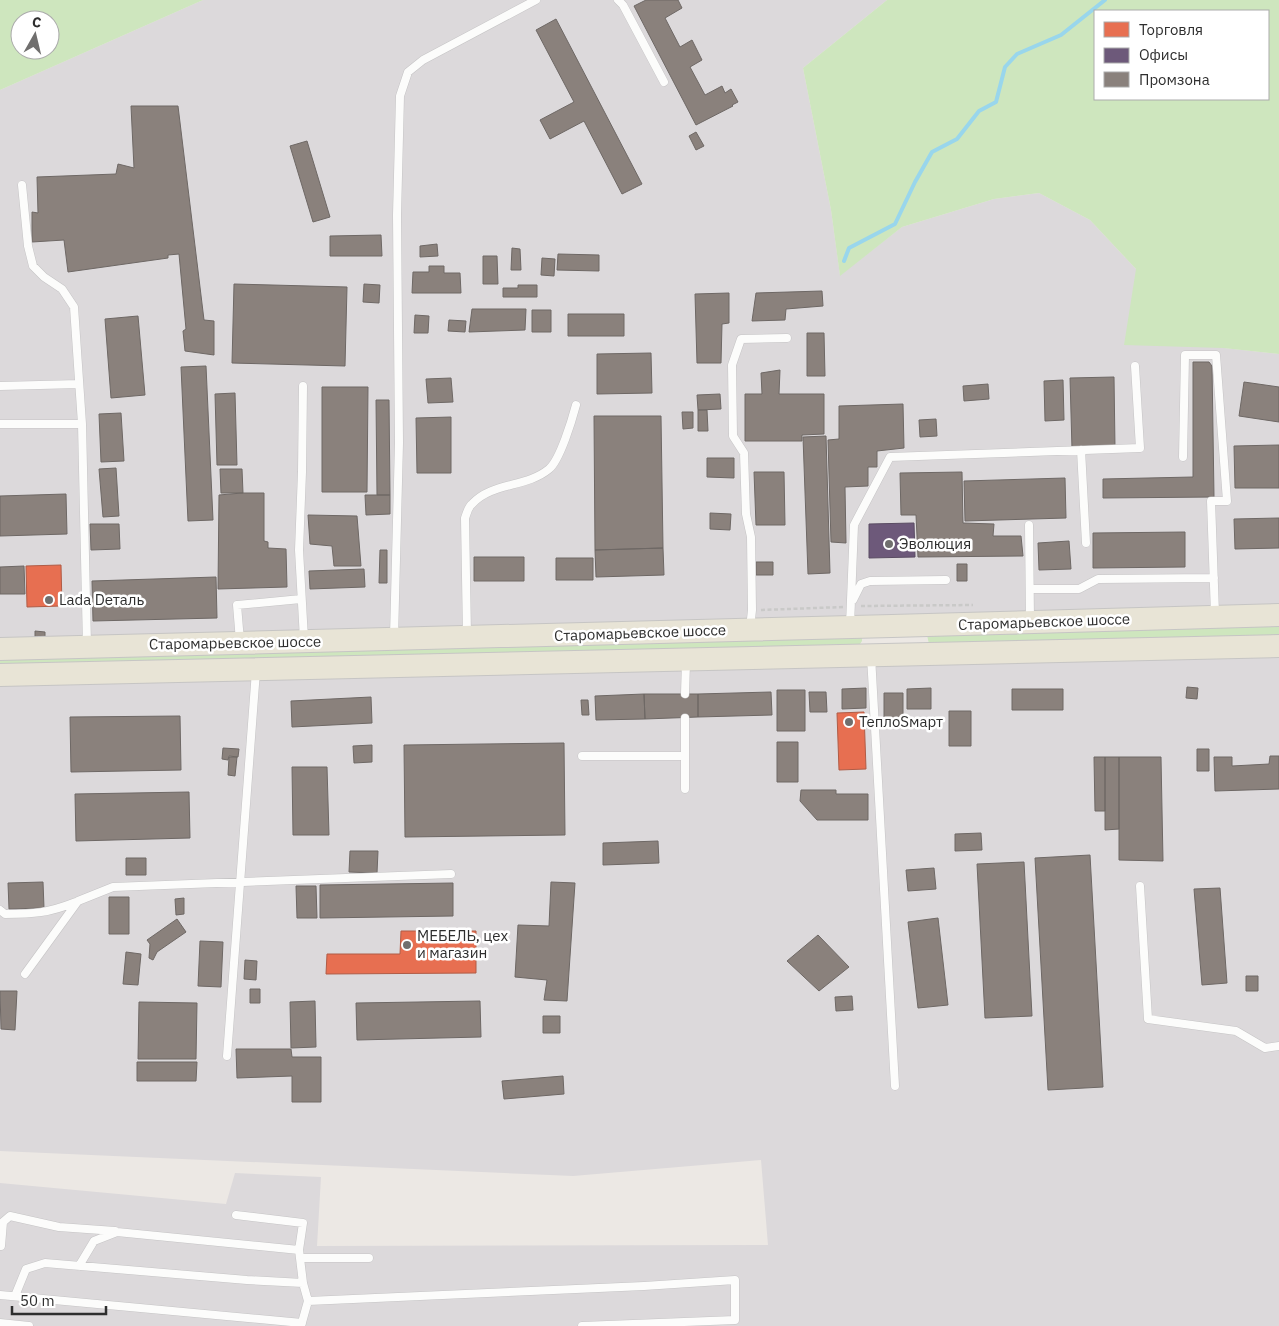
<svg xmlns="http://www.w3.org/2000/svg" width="1279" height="1326" viewBox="0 0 1279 1326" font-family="'IBM Plex Sans',sans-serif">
  <rect width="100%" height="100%" fill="#ece8e4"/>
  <path fill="#dcd9db" d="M203,0H887L803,68L831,210L840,275L902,227L994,199L1039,193L1090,220L1136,269L1224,348L1279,354V611L0,644V90Z
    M1279,654V1326H0V1183L226,1204L235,1173L321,1177L317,1246L768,1245L761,1160L573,1176L0,1151V683Z"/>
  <path fill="#cee6be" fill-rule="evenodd" d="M0,0H203L0,90ZM20,20H50V50H20Z
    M887,0H1279V354L1223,348L1124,345L1136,269L1090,220L1039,193L994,199L902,227L840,276L831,210L803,68ZM1268,11V99H1095V11Z
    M1279,624V635L929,644L927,635Z
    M862,637V641L860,644L0,667V655Z"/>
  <path fill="#e76f51" stroke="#b05c46" d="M61,565L62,606L27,607L26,566Z
    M864,712L866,769L839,770L837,713Z
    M401,931H476V973L326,974L327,954H400Z"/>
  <path fill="#6d597a" stroke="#5a4c63" d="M914,523L915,557L869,558V524Z"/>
  <path fill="#8a817c" stroke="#6e6865" d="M646,0H678L682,8L665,18L680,47L692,40L702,60L690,67L705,95L722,86L725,93L731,89L738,102L732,105L733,106L696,125L634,6Z
    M556,19L642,184L622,194L584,121L550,139L540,120L574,102L536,30Z
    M131,106H178L204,320L214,321V355L185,351L183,331L186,329L179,254L168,255V258L68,272L64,240L32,242V212L38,213L37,177L116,174L118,164L134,168Z
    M696,132L704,146L696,150L689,136Z
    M307,141L330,217L313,222L290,146Z
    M381,235L382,256H330V236Z
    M437,244L438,256L420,257V246Z
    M512,248L520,249L521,270H511Z
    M558,254L599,255V271L557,270Z
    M483,256H497L498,284H483Z
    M542,258L555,259L554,276L541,275Z
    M429,266H444V273H460L461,293H412L413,272H429Z
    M234,284L347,287L345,366L232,363Z
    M364,284L380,285L379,303L363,302Z
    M518,285H537V297H503V288H518Z
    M822,291L823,306L786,309L785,320L752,321L756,293Z
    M729,293V323L722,324L721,363H697L695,294Z
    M472,309H526L525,330L469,332Z
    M532,310H551V332H532Z
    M568,314H624V336H568Z
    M415,315L429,316L428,333H414Z
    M138,316L145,395L111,398L105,319Z
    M449,320L466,321L465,332L448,331Z
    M807,333H824L825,376H807Z
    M651,353L652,393L597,394V354Z
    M1193,362H1209L1212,366L1214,497L1103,498V479L1193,477Z
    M206,366L213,520L188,521L181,367Z
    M780,370L779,394H824V434L802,435V441H745V394H762L761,373Z
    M1114,377L1115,448L1072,449L1070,378Z
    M451,378L453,402L428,403L426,379Z
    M1063,380L1064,420L1045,421L1044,381Z
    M1244,382L1279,387V422L1239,416Z
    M988,384L989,399L964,401L963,386Z
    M322,387H368L367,492H322Z
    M235,393L237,465H217L215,394Z
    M720,394L721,409L698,410L697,395Z
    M376,400H389L390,495H377Z
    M903,404L904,448L877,451V467H868V486L845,487L846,543L831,542L828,440L839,439V406Z
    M698,410H707L708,431H698Z
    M682,412H693V428L683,429Z
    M121,413L124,461L101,462L99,414Z
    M594,416H661L663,548L595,550Z
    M451,417V473H417L416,418Z
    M936,419L937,436L920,437L919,420Z
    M826,436L830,573L808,574L803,437Z
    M1279,445V488H1235L1234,446Z
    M707,458H734V478L707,477Z
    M116,468L119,516L103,517L99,469Z
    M220,469H242L243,493H221Z
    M754,472H784L785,525H756Z
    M962,472L963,523L994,524L993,536H1021L1023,556L918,557L916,515H901L900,473Z
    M1065,478L1066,518L965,521L964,481Z
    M242,493H264V541L268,542V548L286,549L287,587L218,589L219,495Z
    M66,494L67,534L0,536V496Z
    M365,495H390V514L366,515Z
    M710,513L731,514L730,530L710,529Z
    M308,515L357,516L361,566H334L332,546L310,544Z
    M1279,518V548L1235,549L1234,519Z
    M90,524H119L120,549L91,550Z
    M1185,532V567L1093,568V533Z
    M1069,541L1071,569L1039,570L1038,543Z
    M663,548L664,575L596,577L595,550Z
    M380,550H387V583H379Z
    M474,557H524V581H474Z
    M556,558H593V580H556Z
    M756,562H773V575H756Z
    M957,564H967V581H957Z
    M24,566L25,594H0V567Z
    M364,569L365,587L310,589L309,571Z
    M216,577L217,618L93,621L92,581Z
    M35,631L45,632V638H35Z
    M1187,687L1198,688L1197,699L1186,698Z
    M866,688V708L842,709V689Z
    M931,688V709H907V689Z
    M1012,689H1063V710H1012Z
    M777,690H805V731H777Z
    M771,692L772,715L698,717V694Z
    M809,692H826L827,712H810Z
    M884,693H903V722H884Z
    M644,694L645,719L596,720L595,696Z
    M644,694H698V717L645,719Z
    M371,697L372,723L292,727L291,701Z
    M581,700H588L589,715H582Z
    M949,711H971V746H949Z
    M180,716L181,770L71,772L70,717Z
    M777,742H798V782H777Z
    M564,743L565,835L405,837L404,745Z
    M372,745V762L354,763L353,746Z
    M223,748L239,749L238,757L229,756L228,760L222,759Z
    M1197,749H1209V771H1197Z
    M1270,756H1279V789L1215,791L1214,757H1232V766L1269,764Z
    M229,757H237L235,776L228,775Z
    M1094,757H1105V811H1095Z
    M1105,757H1119V829L1105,830Z
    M1119,757H1161L1163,861L1119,860Z
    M292,767H327L329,835H293Z
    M801,790H836V794H868V820H817L800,801Z
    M189,792L190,838L76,841L75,794Z
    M981,833L982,850L955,851V834Z
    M658,841L659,863L603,865V843Z
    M350,851H378L377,873L349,872Z
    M1090,855L1103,1087L1048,1090L1035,858Z
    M126,858H146V875H126Z
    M1024,862L1032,1016L985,1018L977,864Z
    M934,868L936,889L908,891L906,870Z
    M43,882L44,908L9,909L8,883Z
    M551,882L575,883L567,1001L544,1000L547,980L515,977L518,925L549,926Z
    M453,883V916L320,918V885Z
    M296,886H316L317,918H297Z
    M1220,888L1227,983L1202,985L1194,889Z
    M109,897H129V934H109Z
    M184,898V914L176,915L175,899Z
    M938,918L948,1005L918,1008L908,922Z
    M177,919L186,932L157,952L153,960L149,958L150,944L147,940Z
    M818,935L849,967L819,991L787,961Z
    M200,941L223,942L221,987L198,986Z
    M126,952L141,954L138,985L123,984Z
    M245,960L257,961L256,980L244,979Z
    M1246,976H1258V991H1246Z
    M250,989H260V1003H250Z
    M0,991H17L15,1030L1,1029Z
    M852,996L853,1010L836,1011L835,997Z
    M315,1001L316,1047L291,1048L290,1002Z
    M480,1001L481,1037L357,1040L356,1003Z
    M139,1002L197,1003L196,1059H138Z
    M543,1016H560V1033H543Z
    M236,1049H291L292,1057H321V1102H292V1076L237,1078Z
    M137,1062H197L196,1081H137Z
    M563,1076L564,1094L504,1099L502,1081Z"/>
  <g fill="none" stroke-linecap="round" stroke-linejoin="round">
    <path stroke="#99d6ec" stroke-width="4" d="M844,261L849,248L895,224L915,182L932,152L957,139L979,111L996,102L1005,67L1017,54L1061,35L1105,0"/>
    <defs>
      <path id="lane" d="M618,0L623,5L664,82
        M22,185L28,246L33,266L44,277L62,289L74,307L82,424L87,645
        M0,386L79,384
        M303,386L302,472L299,550L304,639
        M0,424H82
        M1081,450L1086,543
        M1183,457L1185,355H1216L1227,501H1211L1215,614
        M1029,525L1030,620
        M1030,589H1079L1098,579L1214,578
        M853,600L861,584L870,581L946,580
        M850,625L854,525L890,457L1140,448L1135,366
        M750,628L752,610L751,537L746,514L744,453L733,436L732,365L741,339L787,338
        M467,635L465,518C467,513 468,507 472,504C492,482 526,488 549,469C560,460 572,420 576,405
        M394,637L399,443L397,215L400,96L408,72L423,60L536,0
        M240,641L237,605L301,599
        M871,656L895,1086
        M685,694L686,662
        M582,756H685
        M685,789V718
        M1140,886L1148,1019L1236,1031L1265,1048L1279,1046
        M0,910L5,914C34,914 48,913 76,902
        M25,974L78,901L113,887L451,874
        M227,1056L256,671
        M236,1215L303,1223L299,1250
        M1,1246L3,1222L10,1216L59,1227L115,1231
        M300,1258H369
        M79,1266L94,1241L117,1232L299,1250L303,1283
        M0,1295L302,1323
        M15,1296L26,1269L45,1263L247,1280L303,1283L308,1301
        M0,1323L29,1326
        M301,1326L308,1301L644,1286L735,1280V1320L582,1326"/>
      <path id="primary" d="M0,649L892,626L1279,615
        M0,675L1279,646"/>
    </defs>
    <use href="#lane" stroke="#c5c4c5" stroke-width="9"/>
    <use href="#primary" stroke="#c6c5c4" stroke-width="24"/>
    <path stroke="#c9c9c8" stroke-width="2.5" stroke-dasharray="4 2.5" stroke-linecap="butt" d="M861,606L973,605
      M761,610L843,607"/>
    <use href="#lane" stroke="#fcfcfb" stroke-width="8"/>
    <use href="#primary" stroke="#e8e4d6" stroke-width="22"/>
  </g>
  <g fill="#706f6e" stroke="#fff" stroke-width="2">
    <circle cx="889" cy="544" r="5"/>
    <circle cx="49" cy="600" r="5"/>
    <circle cx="849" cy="722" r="5"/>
    <circle cx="407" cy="945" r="5"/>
  </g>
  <g text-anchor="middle" stroke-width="5" stroke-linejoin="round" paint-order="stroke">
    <g font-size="15" fill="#2e2e2e" stroke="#fff" text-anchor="start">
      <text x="899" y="549">Эволюция</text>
      <text x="59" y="605">Lada Dеталь</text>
      <text x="859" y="727">ТеплоSмарт</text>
      <text x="417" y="941">МЕБЕЛЬ, цех<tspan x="417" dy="17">и магазин</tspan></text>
    </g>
    <g font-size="15" fill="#2e2e2e" stroke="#fff">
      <text transform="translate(1044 622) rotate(-2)" y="5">Старомарьевское шоссе</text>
      <text transform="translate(640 633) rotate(-2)" y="5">Старомарьевское шоссе</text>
      <text transform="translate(235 643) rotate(-1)" y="5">Старомарьевское шоссе</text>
    </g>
  </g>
  <rect x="1094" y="10" width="175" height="90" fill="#ffffff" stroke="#ababab"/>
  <rect x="1104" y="22" width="25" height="15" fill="#e76f51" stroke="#ababab"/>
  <text x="1139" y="35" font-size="15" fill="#2e2e2e">Торговля</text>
  <rect x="1104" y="48" width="25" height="15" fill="#6d597a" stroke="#ababab"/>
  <text x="1139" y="60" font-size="15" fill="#2e2e2e">Офисы</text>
  <rect x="1104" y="72" width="25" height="15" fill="#8a817c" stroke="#ababab"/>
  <text x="1139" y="85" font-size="15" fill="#2e2e2e">Промзона</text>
  <g transform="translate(35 35) rotate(8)"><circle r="24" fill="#ffffff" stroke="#ababab"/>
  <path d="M0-4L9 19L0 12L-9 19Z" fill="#706f6e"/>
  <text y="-8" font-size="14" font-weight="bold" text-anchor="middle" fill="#2e2e2e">С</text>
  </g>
  <path d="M12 1306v8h94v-8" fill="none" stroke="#2e2e2e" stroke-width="2.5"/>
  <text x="20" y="1306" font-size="15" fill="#2e2e2e" stroke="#ffffff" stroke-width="4" paint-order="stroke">50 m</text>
</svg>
